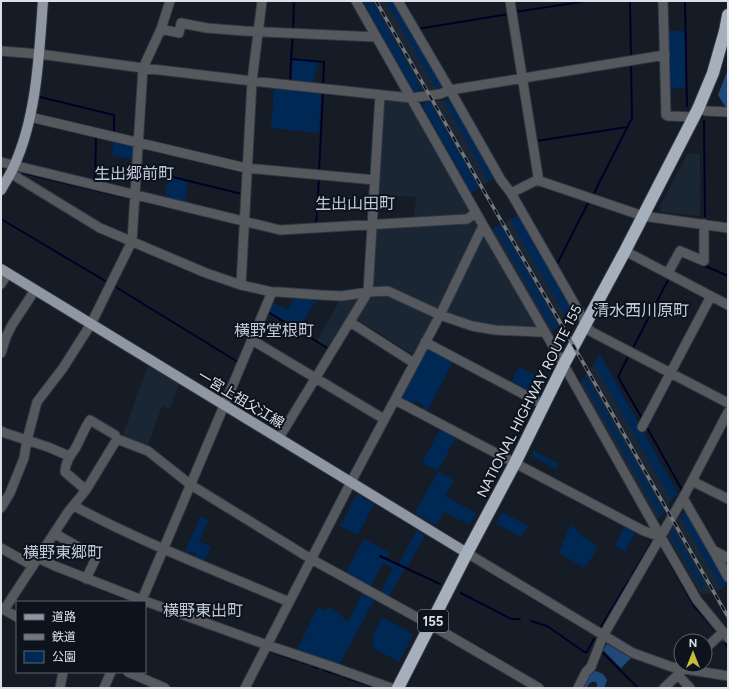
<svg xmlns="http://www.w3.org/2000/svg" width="729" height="689" viewBox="0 0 729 689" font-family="Figtree,'Noto Sans JP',sans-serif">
  <rect width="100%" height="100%" fill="#151c26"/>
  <path fill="#1b2634" d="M363,1H395L437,90H422L414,92Z
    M382,99L405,100L410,104L472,214L414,220L416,197L376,195Z
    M451,100L497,177L471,192L422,105L429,101H444Z
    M688,153L700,154V214L699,216L661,212L660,206Z
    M520,214L572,307L565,315L558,326L550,334L491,230Z
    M476,220L480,228L440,308L436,310L377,288L371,284L373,230L470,223Z
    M482,236H485L537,328L488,327L446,314L444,311Z
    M371,293H389L434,315V318L414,356L355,318Z
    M362,296L354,310L347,316L328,347L317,341L341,298Z
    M600,354L678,494L671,500L664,512L657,520L580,383Z
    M148,366L179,384L170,409L162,406L147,448L122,437Z
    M687,511L728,581L722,589L710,594H701L667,535L680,516Z"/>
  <path fill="#002855" d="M363,1H372L422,90L414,92Z
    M386,1H395L444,86L437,90Z
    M666,31H685V88L667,89Z
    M293,60L318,62L313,84L292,82Z
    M274,87L321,92L319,133L271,128Z
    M451,100L497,177L489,182L444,101Z
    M429,101L479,188L471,192L422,105Z
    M113,139L134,145L133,160L112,155Z
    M167,177L187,181L185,204L165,199Z
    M520,214L572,307L565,315L510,220Z
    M500,225L558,326L553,331L497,232L493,234L491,230Z
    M297,295L318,297L299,329L268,311L271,303L288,309Z
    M428,346L454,360L426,413L421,411L424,406L416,401L413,407L399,397Z
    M600,354L678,494L671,500L594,363Z
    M519,367L545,380L535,398L510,385Z
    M585,375L664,512L660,517L582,380Z
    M441,427L457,435L438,471L454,480L445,496L476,513L470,525L444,512L437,526L415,513L438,471L422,463Z
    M534,451L559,464L556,469L531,456Z
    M357,494L374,504L358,535L340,526Z
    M687,511L728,581L722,589L680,516Z
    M502,512L528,526L522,537L496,524Z
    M201,516L208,520L199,541L211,547L204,562L194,558L196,554L190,551L188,556L184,554Z
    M626,523L637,529L625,552L615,546Z
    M570,525L578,530L577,532L597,546L593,556L584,568L559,553Z
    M672,528L705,585L701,588L669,533Z
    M417,530L425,535L407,567L399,563Z
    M364,539L389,552L386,559L405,568L388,598L380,594L393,568L383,563L370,588L345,574Z
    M364,590L376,597L339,665L296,651L318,607L326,611L328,607L344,617L343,620L348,622Z
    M382,617L413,634L399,662L375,649L372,642L373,636Z"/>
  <path fill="#204979" d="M728,69V108H726L718,95Z
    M607,644L631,658L621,668L603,650Z
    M596,671L603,674L607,680L604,688H597V684L596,682C591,681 589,683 587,688H581L590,673Z"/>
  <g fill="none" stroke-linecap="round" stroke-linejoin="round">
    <path stroke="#000027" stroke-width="2" d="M630,1L631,58
      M685,1L687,106
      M515,12L587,1
      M417,29L509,14
      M293,30L294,1
      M293,36L291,59L324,62L323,85
      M290,82L291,60
      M40,97L114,115V133H112
      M704,121L705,217
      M536,141L628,127
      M1,168H3
      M140,169L242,194
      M319,171L323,93
      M19,172L132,199
      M95,183L96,136
      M593,195L632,118L631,63
      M138,200L171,208
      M1,219L107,282
      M316,226L319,177
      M703,265L728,276
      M556,266L589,201
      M114,286L238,362
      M268,312L329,349V348
      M357,321L411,355
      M631,349L632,350L669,278
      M629,355L618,377L643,420
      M646,426L682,490L681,491
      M661,527L667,517
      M662,548L694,606L718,633
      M380,556L440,584
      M632,575L654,538
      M461,593L511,619H520
      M531,621L547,626L586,653L594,639
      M601,627L629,580
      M722,637L728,648
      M267,650L298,661
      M602,652L638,688
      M302,662L307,664
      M312,666L318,668
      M323,669L324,670
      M326,671L340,675
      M344,677L370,686"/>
    <defs>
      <path id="minor" d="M356,1L487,232L560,358L646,511L697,600L728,638
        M398,1L450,90L501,180L511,193L590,331L592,332L728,403
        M510,1L538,176L537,180L511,193
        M663,1L666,115L668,116L694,117
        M161,29L179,33L181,23L207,28L244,31L376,37
        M1,51L39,54L143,68L252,81L411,98L440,94L450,90L665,55
        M698,109L706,111L728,112
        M30,117L246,168L375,180
        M1,162L280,230L467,219L476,213
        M10,173L100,228L206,273L241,285L272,292H279L321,295L342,296L368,292L388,291L440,315L472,326L495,330L538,332H545
        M537,180L643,216L728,228
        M625,251L728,305
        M668,273L680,251L704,261V224
        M1,284L8,273
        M241,285L252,81L262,1
        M350,322L414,363
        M252,340L384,419
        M425,342L544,405
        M1,353L6,337L12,325L35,290
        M395,400L644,531L661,537
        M642,427L711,296
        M1,431L5,433L48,447L69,456
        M279,438L368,292L380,95
        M692,481L728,499
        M86,490L117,439
        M683,498L713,550L728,577
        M74,506C143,543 217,571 289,602
        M1,508L10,493L24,458L27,440L37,402L63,368L91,324L132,241L143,68L161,29L170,1
        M54,533L94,556L96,558L86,579
        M1,548L33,566
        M713,550L728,558
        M467,553L633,653L672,667L728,676
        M38,558L55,566L142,600L267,645L330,666L391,688
        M141,602L272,292
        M1,608L17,617
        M4,610L68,512L86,490L65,472C65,463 70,456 75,449C80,440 84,429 90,420L115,435L117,439L148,451L191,485L311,559L431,625L539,688
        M705,649L723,632
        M128,672L165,688
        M678,675L690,688
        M60,688L63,672
        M104,688L111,672
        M245,688L351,482L440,315L483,226
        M578,688L586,672L591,667L603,636L683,498L728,412
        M664,688L686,667"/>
      <path id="major" d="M1,190C5,182 11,174 14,166C37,116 39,54 43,1
        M1,269L467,553"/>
      <path id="highway" d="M398,688L467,553L515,463L564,364L625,251L698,109L713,73L725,31L728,15"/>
    </defs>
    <use href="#minor" stroke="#313741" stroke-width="11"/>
    <use href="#major" stroke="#313741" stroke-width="12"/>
    <use href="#highway" stroke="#313741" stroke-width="14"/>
    <use href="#minor" stroke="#55595e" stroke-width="9"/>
    <use href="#major" stroke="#8f97a2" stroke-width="10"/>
    <use href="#highway" stroke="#a6b0bd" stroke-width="12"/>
    <defs>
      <path id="rail" d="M376,1L481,186L560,322L728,617"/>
    </defs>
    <use href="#rail" stroke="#71777f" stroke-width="3.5"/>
    <use href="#rail" stroke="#0c131c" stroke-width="2" stroke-dasharray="6" stroke-linecap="butt"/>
  </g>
  <g text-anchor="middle" stroke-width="4" stroke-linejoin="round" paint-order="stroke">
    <rect fill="#0c131c" stroke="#9da2aa" stroke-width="1" x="418" y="610" width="30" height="22" rx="3"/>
    <g font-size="13" font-weight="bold" fill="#dbe0e7">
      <text x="433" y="626">155</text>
    </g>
    <g font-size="14" fill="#dbe0e7" stroke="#0c131c">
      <text transform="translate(241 399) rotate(31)" y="5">一宮上祖父江線</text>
      <text transform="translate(529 401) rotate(-63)" y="5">NATIONAL HIGHWAY ROUTE 155</text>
    </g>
    <g font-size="16" fill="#c1cbd8" stroke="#0c131c">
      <text x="134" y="179">生出郷前町</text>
      <text x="355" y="209">生出山田町</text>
      <text x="641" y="316">清水西川原町</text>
      <text x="274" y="336">横野堂根町</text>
      <text x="63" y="558">横野東郷町</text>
      <text x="203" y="616">横野東出町</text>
    </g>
  </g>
  <rect width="729" height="689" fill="none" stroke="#dbe0e7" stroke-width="4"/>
  <rect x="16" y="601" width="130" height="72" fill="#0c131c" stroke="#5f656d"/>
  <rect x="24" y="614" width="20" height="6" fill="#8f97a2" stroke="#5f656d"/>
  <text x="52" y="621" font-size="12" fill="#dbe0e7">道路</text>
  <rect x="24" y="634" width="20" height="6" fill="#71777f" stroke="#5f656d"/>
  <text x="52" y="641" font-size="12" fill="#dbe0e7">鉄道</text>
  <rect x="24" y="651" width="20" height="12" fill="#002855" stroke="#5f656d"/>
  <text x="52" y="661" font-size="12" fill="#dbe0e7">公園</text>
  <g transform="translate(693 653)"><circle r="19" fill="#0c131c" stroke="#5f656d"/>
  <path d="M0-3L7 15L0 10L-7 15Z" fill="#c7bb3c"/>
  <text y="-6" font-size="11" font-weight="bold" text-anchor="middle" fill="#dbe0e7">N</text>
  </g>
</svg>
